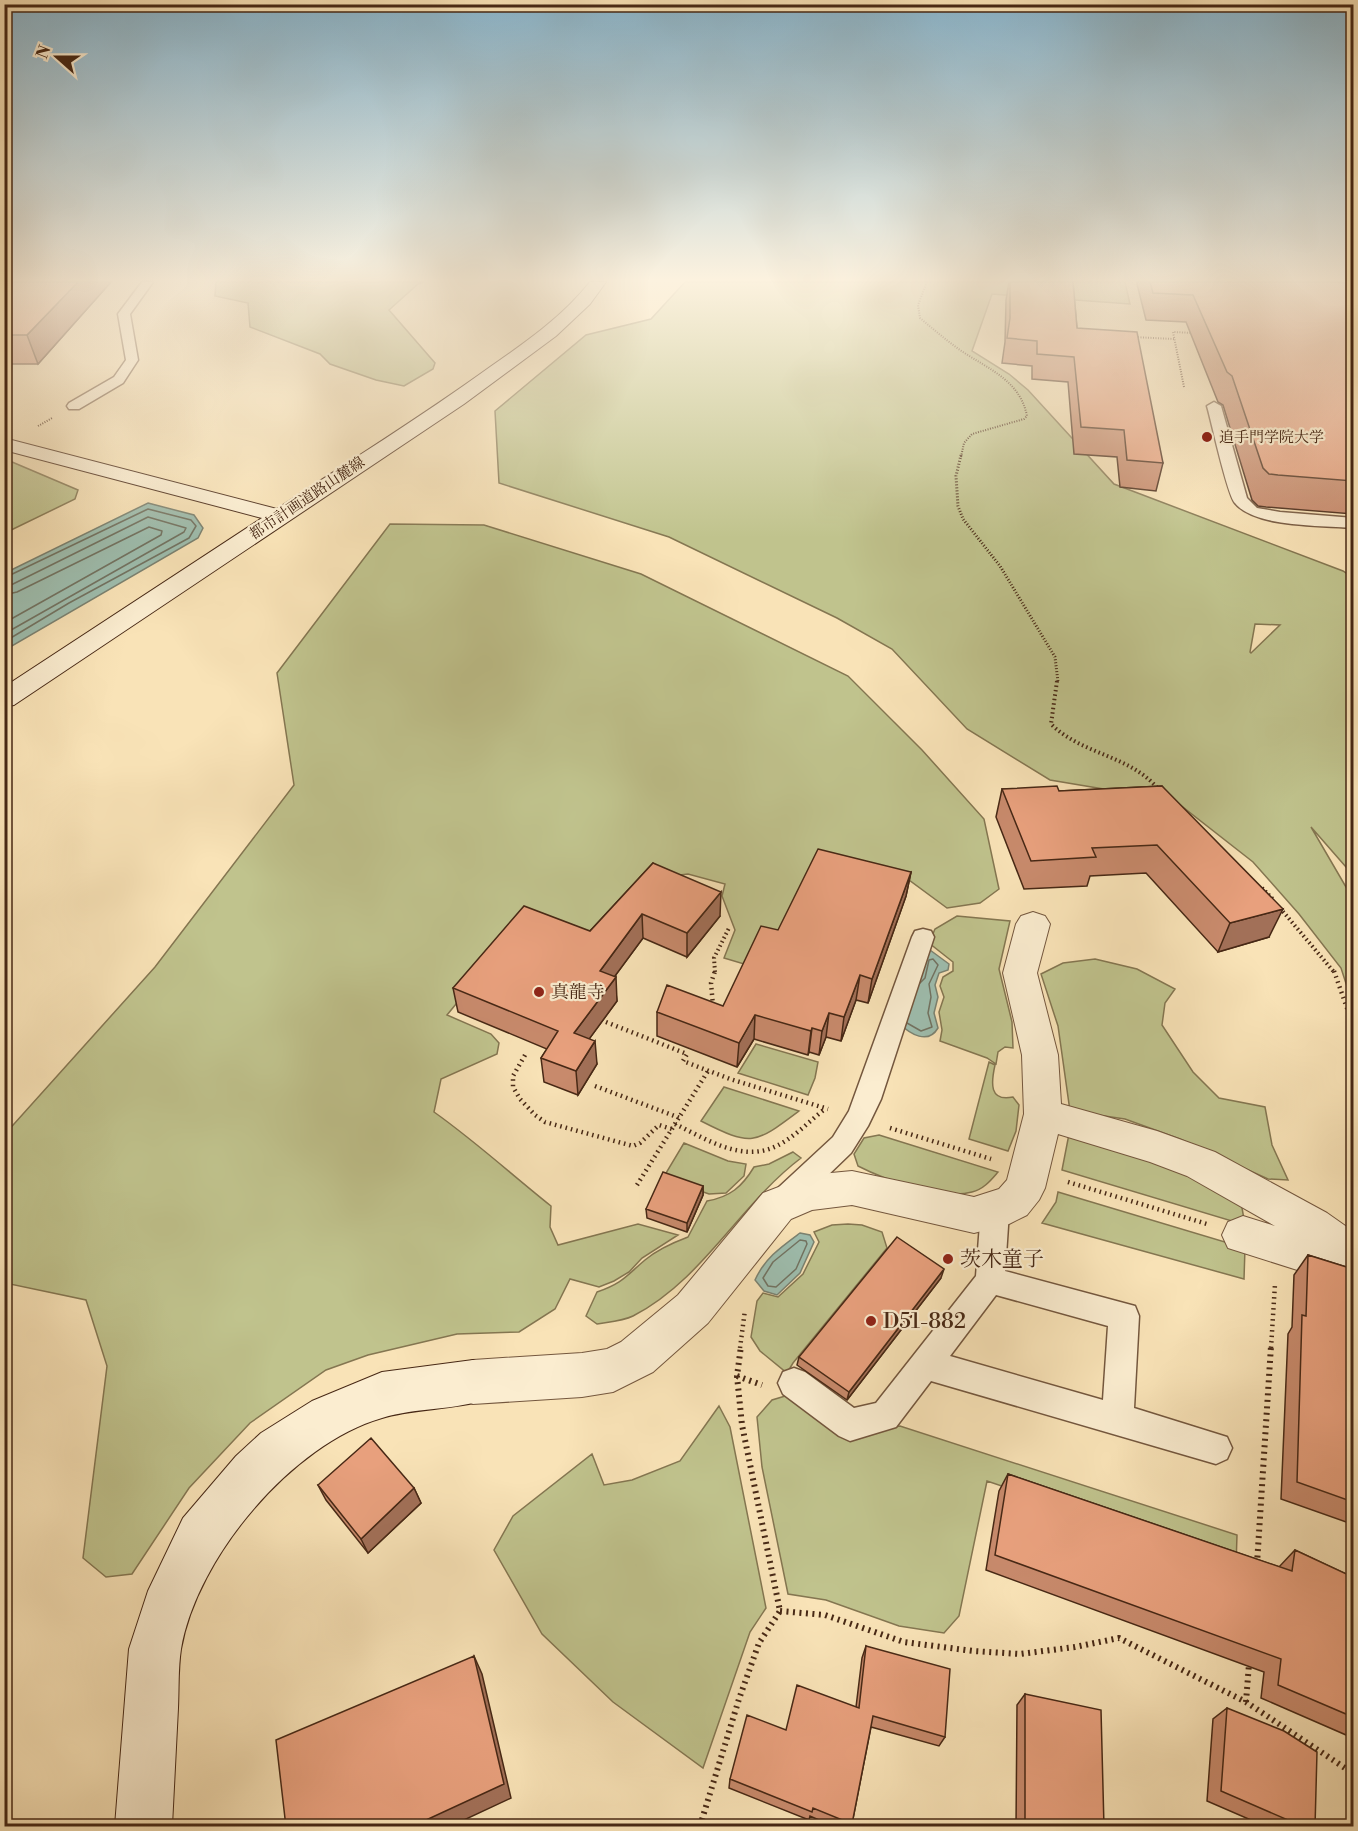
<svg xmlns="http://www.w3.org/2000/svg" width="1358" height="1831" viewBox="0 0 1358 1831" font-family="'Libre Bodoni','Noto Serif JP',serif">
  <rect width="100%" height="100%" fill="#f9e3b7"/>
  <filter id="stains"><feTurbulence type="fractalNoise" baseFrequency=".00333" numOctaves="4"/><feColorMatrix values="0 0 0 0 .2 0 0 0 0 .09 0 0 0 0 .02 0 0 0 .5 -.17"/></filter>
  <radialGradient id="worn" r=".72"><stop offset=".6" stop-color="#630" stop-opacity="0"/><stop offset="1" stop-color="#630" stop-opacity=".3"/></radialGradient>
  <path fill="#c0c38d" stroke="#847651" stroke-width="1.5" fill-rule="evenodd" d="M216,282H424L418,284L389,310L435,363L433,369L404,386L376,380L330,364L320,354L250,327L248,303L215,296Z
    M685,282H1125L1130,304L992,294L972,351L1009,374L1028,390L1114,484L1343,571L1353,578V875L1311,827L1353,899V1005L1341,968L1299,914L1253,862L1175,801L1050,780L967,729L892,649L837,618L669,537L499,483L495,411L586,335L651,319ZM1255,624L1280,625L1251,653L1250,652Z
    M5,459L78,490L75,499L5,533Z
    M390,524L484,525L641,574L848,676L922,750L984,819L999,889L980,903L947,908L898,872L774,949L744,964L724,958L735,930L722,896L725,884L688,874L646,879L605,922L577,938L524,921L447,1015L491,1034L499,1043L497,1054L441,1079L434,1112C475,1141 512,1175 551,1206L550,1227L558,1245L638,1224L678,1235L642,1258L629,1272L614,1281L599,1287L570,1279L555,1309L519,1332L457,1334L368,1355L326,1370L250,1423L189,1488L132,1574L106,1577L83,1558L107,1366L86,1300L5,1283V1134L155,967L294,785L277,673Z
    M957,916L1010,921L999,969L1012,1022L1013,1048L1005,1047L998,1052L996,1064L987,1058L940,1041L942,1030L939,1012L944,997L940,986L943,977L953,971V962L929,943L935,929Z
    M1095,959L1137,969L1175,989L1165,1003L1162,1025L1193,1072L1219,1098L1265,1107L1272,1145L1288,1180L1268,1179L1180,1139L1125,1119L1070,1111L1058,1026L1041,974L1063,963Z
    M756,1044L818,1062L815,1078L808,1095L738,1073Z
    M989,1062L995,1065C991,1083 989,1102 1013,1097L1019,1105L1016,1131L1008,1151L969,1139Z
    M724,1087L799,1111C755,1144 752,1147 701,1121Z
    M1069,1134L1155,1160L1241,1202L1245,1225L1062,1170Z
    M879,1135L998,1172C991,1180 984,1189 972,1192C942,1200 885,1180 858,1166L854,1154L864,1138Z
    M684,1143L728,1161L746,1164L744,1176L726,1193L709,1194L663,1178Z
    M793,1152L801,1158C740,1204 703,1280 633,1316C623,1321 609,1322 597,1324L586,1316L597,1292C623,1283 626,1276 645,1260C658,1249 672,1243 688,1237L707,1201C730,1197 742,1187 754,1167L769,1164Z
    M1058,1192L1245,1248L1244,1279L1042,1223L1056,1202Z
    M848,1224L862,1225L882,1232L887,1248L793,1363L787,1373L760,1351L751,1337L757,1301L763,1293L778,1297L803,1274L819,1242L814,1232L832,1225Z
    M795,1393L848,1434L900,1426L1237,1535L1236,1566L987,1481L959,1616L944,1633L899,1626L826,1600L788,1594L762,1467L757,1417L772,1400Z
    M719,1406L730,1427L766,1608L750,1632L703,1768L613,1702L542,1634L494,1550L513,1516L592,1454L604,1485L632,1480L680,1461Z"/>
  <path fill="#9ebeaf" stroke="#7b8271" stroke-width="1.5" d="M148,503L194,515L203,528L198,538L5,650V573Z
    M930,950L949,964L948,970L939,973L935,985L938,997L934,1013L938,1028C928,1045 910,1034 900,1024L922,955Z
    M800,1233L810,1235L814,1242L800,1273L777,1295L764,1291L755,1280C765,1258 781,1247 800,1233Z"/>
  <g fill="none" stroke-linecap="round" stroke-linejoin="round">
    <path stroke="#727362" stroke-width="1.5" d="M4,578L148,509L191,520L196,526L189,538L69,603L4,642
      M4,586L13,584L148,517L186,528L184,532L4,634
      M4,595L17,592L149,527L162,531L161,535L4,623
      M907,1023L921,1031L932,1027L928,1013L931,997L929,984L938,965L933,959L929,960L925,978L920,983
      M800,1240L806,1241L807,1244L796,1269L776,1287L768,1286L763,1278L773,1262Z"/>
    <defs>
      <path id="lane" d="M142,282H153L130,314L138,360L123,383L79,409H69L67,406L69,403L114,377L126,360L118,314Z
        M1214,402L1221,406L1247,498L1257,508L1280,512L1354,518V528C1323,525 1255,528 1235,503C1227,494 1212,423 1207,406Z
        M923,929L931,931L934,937L881,1099L868,1126L851,1153L799,1203L789,1207L779,1203L775,1195L779,1187L833,1137L849,1111L912,937L915,931Z
        M995,1199L1005,1202L1009,1211L1005,1271L1135,1306L1139,1316L1134,1408L1227,1437L1232,1448L1227,1459L1216,1464L931,1381L896,1427L850,1441L839,1436L783,1394L778,1383L783,1372L794,1368L805,1372L854,1408L876,1403L976,1276L981,1211L985,1202ZM996,1295L1108,1326L1103,1400L950,1356Z"/>
      <path id="street" d="M1033,912L1045,916L1050,924L1037,973L1058,1055L1061,1104L1157,1131L1215,1152L1327,1213L1354,1232V1288L1228,1248L1222,1235L1228,1222L1243,1216L1275,1226L1187,1176L1150,1162L1058,1134L1045,1188L1039,1200L1027,1215L1009,1224L974,1233L852,1205L812,1210L791,1219L708,1323L653,1372L613,1392L582,1397L473,1404L457,1398L450,1382L457,1366L473,1360L582,1353L607,1349L621,1342L678,1295L763,1193L810,1175L852,1171L974,1197L999,1189L1007,1180L1024,1114L1022,1055L1003,973L1016,924L1021,916Z"/>
      <path id="secondary" d="M590,282H606L590,304L556,336L464,404L14,705L4,707V687L262,518L4,450V438L277,509C348,462 421,417 490,367C526,342 562,317 590,282Z
        M473,1360L489,1366L496,1382L489,1398C455,1411 417,1407 382,1418C292,1444 197,1557 181,1649C178,1668 179,1688 178,1708C176,1747 174,1787 172,1826H115L129,1649L148,1591L183,1518L236,1456L261,1433L312,1401L382,1372Z"/>
    </defs>
    <use href="#lane" stroke="#74573e" stroke-width="3"/>
    <use href="#street" stroke="#74573e" stroke-width="2"/>
    <use href="#secondary" stroke="#472815" stroke-width="2"/>
    <path stroke="#472815" stroke-width="2" stroke-dasharray="1 1.5" stroke-linecap="butt" d="M927,282L918,305L920,318C933,329 946,340 960,350C988,369 1020,380 1027,416L1024,419L972,434L964,443L961,457
      M1133,337L1174,339
      M1184,387L1173,332L1193,333
      M38,426L52,418"/>
    <path stroke="#472815" stroke-width="3" stroke-dasharray="1 2" stroke-linecap="butt" d="M961,455L956,476L958,506L963,519L1000,566L1055,657L1058,682"/>
    <path stroke="#472815" stroke-width="4" stroke-dasharray="1.5 3" stroke-linecap="butt" d="M1057,681L1051,724C1082,755 1131,755 1159,790
      M1262,888L1274,900
      M1280,908L1334,972
      M715,972L714,958L729,928"/>
    <path stroke="#472815" stroke-width="4.5" stroke-dasharray="1.5 4" stroke-linecap="butt" d="M1334,971L1354,1028
      M713,1006L711,983L715,971
      M606,1022L687,1054L683,1061L730,1079L828,1109
      M525,1055L513,1076V1087L520,1099L535,1115L545,1122L633,1146L640,1143L659,1125L672,1129
      M595,1086L680,1118
      M675,1124C704,1138 739,1161 772,1148C792,1140 808,1122 825,1109
      M890,1128L991,1159
      M1068,1182L1207,1224
      M637,1185L708,1071
      M740,1348L745,1310
      M1271,1348L1275,1284"/>
    <path stroke="#472815" stroke-width="6" stroke-dasharray="2 4.5" stroke-linecap="butt" d="M737,1376L762,1385
      M1257,1564L1271,1346
      M780,1611L825,1615L904,1642L973,1651L1020,1654L1075,1647L1119,1638L1246,1702L1354,1774
      M1246,1702L1249,1664
      M700,1826L739,1699L759,1643L780,1611L742,1425L737,1376L741,1346"/>
    <use href="#lane" fill="#fbedd0" fill-rule="evenodd"/>
    <use href="#street" fill="#fbedd0" fill-rule="evenodd"/>
    <use href="#secondary" fill="#fbedd0" fill-rule="evenodd"/>
  </g>
  <path fill="#c88a6c" stroke="#472815" stroke-width="1.5" d="M4,282H111L38,364H4Z
    M1009,282H1073L1077,328L1163,463L1156,491L1120,487L1117,457L1074,454L1068,382L1032,379V366L1002,363L1005,342L1006,300Z
    M1137,282H1330L1353,283V514L1266,507L1258,506L1252,500L1223,405L1218,402L1186,322L1146,320L1137,284Z
    M1162,786L1269,937L1218,952L1146,873L1090,876L1087,886L1024,889L996,817L1002,789L1059,791Z
    M653,863L720,916L687,957L643,938L614,977L617,1001L589,1039L597,1064L578,1095L544,1082L541,1058L547,1049L458,1012L453,988L590,931Z
    M911,872L906,896L868,1003L856,1000L841,1041L826,1037L819,1055L809,1052L808,1055L754,1039L737,1067L657,1036V1012L723,1006L778,930Z
    M703,1186V1195L687,1232L647,1218L646,1209Z
    M1308,1255L1353,1269V1738L1261,1698L1264,1672L986,1570L999,1491L1008,1474L1279,1567L1295,1550L1352,1577V1524L1281,1499L1288,1334L1292,1327L1294,1275Z
    M941,1278L847,1400L797,1365L799,1357Z
    M318,1485L414,1488L421,1503L368,1553L326,1500Z
    M866,1646L945,1737L939,1746L871,1727L852,1824L851,1827H835L810,1816L809,1820L729,1788L730,1779L856,1707L862,1658Z
    M1025,1694L1104,1827H1016L1017,1705Z
    M1227,1708L1315,1827H1267L1207,1801L1213,1719Z"/>
  <path fill="#a27058" stroke="#472815" stroke-width="1.5" d="M78,282H111L38,364L27,335Z
    M911,872L906,896L868,1003L872,979Z
    M721,892L720,916L687,957V933Z
    M1283,909L1269,937L1218,952L1230,923Z
    M642,914L643,938L601,995L600,971Z
    M860,975L856,1000L841,1041L844,1017Z
    M616,977L617,1001L576,1057L574,1033Z
    M829,1013L826,1037L819,1055L822,1031Z
    M755,1015L754,1039L737,1067L739,1043Z
    M812,1028L809,1052L808,1055L811,1031Z
    M595,1041L597,1064L578,1095L576,1071Z
    M703,1186V1195L687,1232V1223Z
    M944,1269L941,1278L847,1400L849,1392Z
    M414,1488L421,1503L368,1553L361,1539Z
    M474,1656L482,1674L511,1798L449,1827H411Z"/>
  <path fill="#e8a07d" stroke="#472815" stroke-width="1.5" d="M4,282H78L27,335H4Z
    M1010,282H1073L1077,328L1137,332L1163,463L1127,460L1124,430L1081,427L1074,357L1037,354V341L1007,338L1010,318Z
    M1150,282H1330L1353,283V419L1347,418L1353,433V481L1278,475L1269,474L1263,468L1232,376L1227,372L1193,295L1153,293Z
    M1057,786L1059,791L1162,786L1283,909L1230,923L1157,845L1092,848L1096,857L1031,861L1002,789Z
    M818,849L911,872L872,979L860,975L844,1017L829,1013L822,1031L812,1028L811,1031L755,1015L739,1043L657,1012L667,985L723,1006L761,926L778,930Z
    M653,863L721,892L687,933L642,914L600,971L616,977L574,1033L595,1041L576,1071L541,1058L558,1031L453,988L524,906L590,931Z
    M663,1172L703,1186L687,1223L646,1209Z
    M897,1237L944,1269L849,1392L799,1357Z
    M1308,1255L1353,1269V1502L1297,1482L1302,1315L1306,1316Z
    M371,1438L414,1488L361,1539L318,1485Z
    M1008,1474L1292,1571L1295,1550L1353,1577V1717L1278,1685L1281,1659L995,1555Z
    M866,1646L950,1669L945,1737L873,1716L852,1824L813,1808L812,1812L730,1779L747,1715L786,1730L797,1685L859,1708Z
    M474,1656L504,1784L411,1827H286L276,1740Z
    M1025,1694L1101,1710L1104,1827H1025Z
    M1227,1708L1284,1731L1317,1752L1315,1827H1304L1221,1791Z"/>
  <linearGradient id="sky" x2="0" y2="1"><stop stop-color="#8ab8d1"/><stop offset="0.52" stop-color="#fcf2df"/><stop offset="1" stop-color="#fcf2df" stop-opacity="0"/></linearGradient>
  <rect width="1358" height="538" fill="url(#sky)"/>
  <g fill="#8f2418" stroke="#fbedd0" stroke-width="2">
    <circle cx="1207" cy="437" r="6"/>
    <circle cx="539" cy="992" r="6"/>
    <circle cx="948" cy="1259" r="6"/>
    <circle cx="871" cy="1321" r="6"/>
  </g>
  <g text-anchor="middle" stroke-width="4.5" stroke-linejoin="round" paint-order="stroke">
    <g font-size="15" fill="#472815" stroke="#fbedd0" text-anchor="start">
      <text x="1219" y="442">追手門学院大学</text>
    </g>
    <g font-size="15" fill="#472815" stroke="#fbedd0">
      <text transform="translate(307 498) rotate(-34)" y="5">都市計画道路山麓線</text>
    </g>
    <g font-size="18" fill="#472815" stroke="#fbedd0" text-anchor="start">
      <text x="551" y="998">真龍寺</text>
    </g>
    <g font-size="21" fill="#472815" stroke="#fbedd0" text-anchor="start">
      <text x="960" y="1266">茨木童子</text>
      <text x="883" y="1328">D51-882</text>
    </g>
  </g>
  <rect width="1358" height="1831" fill="none" stroke="#f9e3b7" stroke-width="24"/>
  <rect x="6" y="6" width="1346" height="1819" fill="none" stroke="#472815" stroke-width="3"/>
  <rect x="12" y="12" width="1334" height="1807" fill="none" stroke="#472815" stroke-width="1.5"/>
  <g transform="translate(57 57) rotate(291)" stroke="#fbedd0" stroke-width="4.5" paint-order="stroke">
  <path d="M0-4.5L10 22L0 15L-10 22Z" fill="#472815"/>
  <text y="-9" font-size="16" font-weight="bold" text-anchor="middle" fill="#472815">N</text>
  </g>
  <rect width="100%" height="100%" filter="url(#stains)"/>
  <rect width="100%" height="100%" fill="url(#worn)"/>
</svg>
